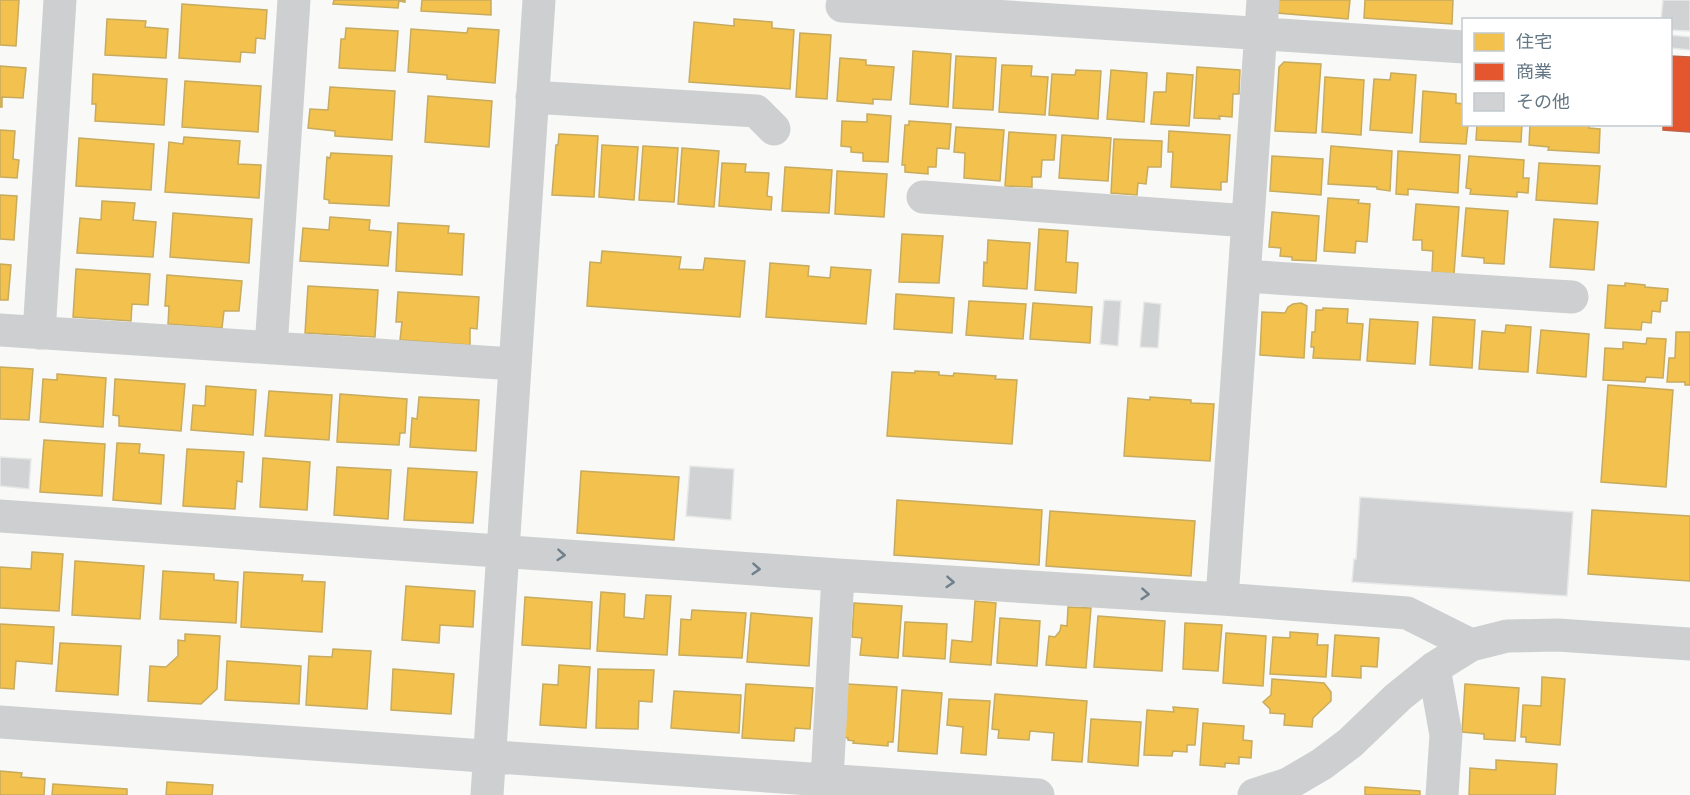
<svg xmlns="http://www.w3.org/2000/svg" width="1690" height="795" viewBox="0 0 1690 795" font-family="Rubik,'Noto Sans JP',sans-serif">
  <rect width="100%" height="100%" fill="#f9f9f8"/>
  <path fill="#f2c14e" stroke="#c7ab5e" stroke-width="1.5" d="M0,0H19L16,46L0,45Z
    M334,0H405V2L399,1L398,8L333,4Z
    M422,0H491V15L421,11Z
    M1278,0H1350L1348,19L1277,13Z
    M1365,0H1453L1452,24L1364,18Z
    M182,4L267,10L265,39L256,38L255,53L241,52L240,62L179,58Z
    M107,19L146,21L145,27L168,29L166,58L105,55Z
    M734,19L772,22V28L794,30L790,89L689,82L694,22L734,26Z
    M346,28L398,31L395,71L339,68L341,39H345Z
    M468,28L499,30L495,83L447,79V75L408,72L411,29L467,33Z
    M800,33L831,35L827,99L796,97Z
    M913,51L951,54L948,107L910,104Z
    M956,56L996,58L993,110L953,108Z
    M840,58L866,60V65L894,67L891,100L873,99V104L837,101Z
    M1284,62L1321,64L1316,133L1275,131L1279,67Z
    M1002,65L1032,66L1031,76L1048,77L1045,115L999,112Z
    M0,66L26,68L23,98L2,97V107H0Z
    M1197,67L1240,70L1239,94H1233L1232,117L1219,116L1220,119L1194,118Z
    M1076,70L1101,71L1098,119L1049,115L1052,74L1075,75Z
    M1111,70L1147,73L1144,122L1107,119Z
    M1167,73L1193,75L1189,126L1151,124L1154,92H1166Z
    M1391,73L1416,75L1412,133L1370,130L1374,79L1390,80Z
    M93,74L167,79L164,125L95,121L96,104H92Z
    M1325,77L1364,80L1361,135L1322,132Z
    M185,81L261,86L258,132L182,127Z
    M330,87L395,91L392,140L335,136V131L308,128L310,109L328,110Z
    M1423,91L1456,94V103L1464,104V124H1468L1466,144L1420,142Z
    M428,96L492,101L489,147L425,142Z
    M867,114L891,116L888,162L863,161V153L851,152V147L841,146L842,121L867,122Z
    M909,121L951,124L949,149L937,148L936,167H928V174L905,172V165H902L905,125H909Z
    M1477,124H1522L1521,142L1476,140Z
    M1530,124H1589V128L1600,129L1599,153L1548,150L1549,147L1529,145Z
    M956,127L1004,130L1000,181L964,178L965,153L954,152Z
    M0,130L15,131L13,159L19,160L17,178L0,177Z
    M1169,131L1230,135L1227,182H1221V190L1171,187L1173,152H1168Z
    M1009,132L1056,135L1054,160H1042L1041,177H1032V187L1005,186Z
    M559,134L598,136L594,197L552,195L556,145H558Z
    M1062,135L1111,138L1108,181L1059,178Z
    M184,137L240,141L238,164L261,165L259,198L165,192L169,142L183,144Z
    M79,138L154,144L151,190L76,186Z
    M1114,139L1162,141L1161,167H1148L1146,184L1138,183L1137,195L1111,193Z
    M602,145L638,147L634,200L599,197Z
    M643,146L678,148L674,202L639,200Z
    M1331,146L1392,151L1390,191L1377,189V187L1328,184Z
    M682,148L719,151L714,207L678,204Z
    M1398,151L1460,155L1458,193L1408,189V195L1396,194Z
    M331,153L392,156L389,206L329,203V200L324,199L327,157L330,158Z
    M1272,156L1323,159L1321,195L1270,191Z
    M1469,156L1524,160L1523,178H1529L1528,193L1517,192V197L1470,194L1471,189L1466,188Z
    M722,163L746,164L745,172L769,173L767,196L772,197L771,210L719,206Z
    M1539,163L1600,166L1597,204L1536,200Z
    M785,167L832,170L829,213L782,211Z
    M837,171L887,174L884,217L835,214Z
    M0,195L17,196L14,240L0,239Z
    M1328,198L1359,200L1358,203L1370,204L1367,242L1356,241L1355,253L1324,251Z
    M102,201L135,203L133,220L156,222L153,257L77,253L80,218L101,220Z
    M1416,204L1459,207L1454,274L1432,272L1433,251L1422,250V240H1413Z
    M1466,208L1508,211L1504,264L1484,263V258L1462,256Z
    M1272,212L1319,216L1316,261L1292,260V257L1280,256L1281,248L1269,247Z
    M173,213L252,219L249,263L170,257Z
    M330,217L370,220L369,230L391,232L388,266L300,261L303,228L329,230Z
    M1554,219L1598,222L1594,270L1550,267Z
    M398,223L449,226L448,233L464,234L462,275L396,271Z
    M1039,229L1068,231L1066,262L1078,263L1076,293L1035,290Z
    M902,234L943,236L939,283L899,282Z
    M988,240L1030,243L1027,289L983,286L984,262L987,263Z
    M602,251L681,257L679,269L703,270L705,258L745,261L740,317L587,306L590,262L601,263Z
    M770,263L809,266L808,276L830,278L831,267L871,270L866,324L766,317Z
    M0,264L11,265L8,300H0Z
    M76,269L150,274L148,305L132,304L131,321L73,317Z
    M167,275L242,281L239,311H224L222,328L168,324L169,306H165Z
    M1625,283L1645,285V287L1668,289L1667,301H1661L1660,312L1652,311L1651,323L1642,322L1641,330L1605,328L1608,285L1625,286Z
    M308,286L378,290L375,337L305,333Z
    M398,292L479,297L477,329L470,328V345L400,340L402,322H396Z
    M896,294L954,298L952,333L894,329Z
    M969,301L1026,304L1023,339L966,335Z
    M1033,303L1092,307L1090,343L1030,339Z
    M1301,303L1307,306L1304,358L1260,355L1262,312L1285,313L1288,307L1293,304Z
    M1323,308L1348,309L1347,323L1363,324L1360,360L1313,358L1314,347H1311L1312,332H1315L1316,310H1323Z
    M1433,317L1475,320L1472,368L1430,365Z
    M1370,319L1418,322L1415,364L1367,361Z
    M1506,325L1531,327L1528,372L1479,369L1482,331L1505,333Z
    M1541,330L1589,334L1586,377L1537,373Z
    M1676,332H1690V385H1685V382H1667L1669,358H1675Z
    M1647,338L1666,339L1663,378L1646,377L1645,382L1603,380L1605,348L1623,349V342L1646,344Z
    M0,367L33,369L29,420L0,419Z
    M915,371L939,372V375L953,376L954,373L996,376L995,379L1017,380L1012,444L887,436L892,372L915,373Z
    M57,374L106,378L103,427L40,422L43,379L57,380Z
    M115,379L185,384L181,431L119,426V416L113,415Z
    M1608,385L1673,390L1666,487L1601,482Z
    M206,386L256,390L253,435L191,430L193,405L205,406Z
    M269,391L332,395L329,440L265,436Z
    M340,394L407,399L405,433H400L399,445L337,442Z
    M419,397L479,400L476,451L410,447L412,418L417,419Z
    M1150,397L1191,400V403L1214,404L1210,461L1124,456L1128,398L1150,400Z
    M44,440L105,444L102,496L40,492Z
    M117,443L140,444L139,453L164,455L161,504L113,500Z
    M187,449L244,452L242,482L237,481L235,509L183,506Z
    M263,458L310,462L307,510L260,507Z
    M337,467L391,470L388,519L334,515Z
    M408,468L477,472L473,523L404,520Z
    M581,471L679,477L674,540L577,533Z
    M897,500L1042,510L1039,565L894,555Z
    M1592,510L1690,516V581L1588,574Z
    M1050,511L1195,521L1191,576L1046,566Z
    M32,552L63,554L59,611L0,608V567L31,569Z
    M75,561L144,566L140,619L72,615Z
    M163,571L214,574V580L238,582L236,623L160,619Z
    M244,572L303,575L302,581L325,582L322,632L241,627Z
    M406,586L475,591L473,627L440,625L439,643L402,640Z
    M601,592L625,594L624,617L644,619L646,595L671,596L667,655L597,651Z
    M525,597L592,602L590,649L522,645Z
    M975,601L996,603L991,665L950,662L952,640L972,642Z
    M854,603L902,606L898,658L860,655L862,638L852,637Z
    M1068,607L1091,608L1086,668L1046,665L1049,636L1055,637L1060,631L1061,625L1067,626Z
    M692,610L746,613L742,658L679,655L681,619L691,620Z
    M751,613L812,618L809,666L747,662Z
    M1098,616L1165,621L1162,671L1094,667Z
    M1000,618L1040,621L1037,666L997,663Z
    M905,622L947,624L945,659L903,656Z
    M1185,623L1222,625L1218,671L1183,669Z
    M0,624L54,627L52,664L16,661L14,689L0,688Z
    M1290,632L1318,634L1317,645H1328L1326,677L1270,674L1273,637L1290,638Z
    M1226,633L1266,636L1263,686L1223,683Z
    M185,634L220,636L217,689L201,704L148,701L150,666L166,667L178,656V640L185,641Z
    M1335,635L1379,638L1377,667L1361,666V678L1332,676Z
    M60,643L121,646L118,695L56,691Z
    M333,649L371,651L367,709L306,705L309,656L332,657Z
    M227,661L301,666L299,704L225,700Z
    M559,665L590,667L586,728L540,725L543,684L558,685Z
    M393,669L454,674L451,714L391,710Z
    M598,669L654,670L652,702L639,701L638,729L596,728Z
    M1542,677L1565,679L1560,745L1526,742V737H1521L1523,705L1541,706Z
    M1272,679L1324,683L1331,692V701L1313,718L1312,727L1284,725L1285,714L1270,713V709L1263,702L1271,695Z
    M746,684L813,688L810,729L795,728L794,741L742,738Z
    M847,684L897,687L893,742H888V746L853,743L854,741L848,740V738L842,737Z
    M1465,684L1519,688L1515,741L1484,739V734L1462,732Z
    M902,690L942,693L937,754L898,751Z
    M674,691L741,695L739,733L671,728Z
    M995,694L1087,701L1082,762L1052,760L1054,733L1030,731L1029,740L998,738L999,730L992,729Z
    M949,699L990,701L986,755L961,753L963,727L947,725Z
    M1173,707L1198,709L1195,745H1187V752L1173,751L1172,756L1144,755L1147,710L1174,712Z
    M1091,719L1141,722L1138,766L1088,762Z
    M1203,723L1244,726L1243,740L1252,741L1251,758L1239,757V764L1225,763V767L1200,765Z
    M1496,760L1557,764L1555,795H1469L1470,768L1496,770Z
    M0,771L22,773L21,777L45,779L44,795H0Z
    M167,782L213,785L212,795H166Z
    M53,784L127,789V795H52Z
    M1365,787L1420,791V795H1365Z"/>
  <path fill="#e4572e" stroke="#be6148" stroke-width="1.5" d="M1670,56L1690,57V132L1663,130V125L1661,124H1670Z"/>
  <path fill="#d0d2d3" stroke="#e8e8e8" stroke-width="1.5" d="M1663,0H1690V31L1670,30V20H1661Z
    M1670,35L1690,37V50L1670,48Z
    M1104,300L1121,301L1118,346L1100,344Z
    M1144,302L1161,304L1158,348L1140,347Z
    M0,457L31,459L29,489L0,486Z
    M690,466L734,469L731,520L686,516Z
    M1360,497L1573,512L1567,596L1352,582L1354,559H1356Z"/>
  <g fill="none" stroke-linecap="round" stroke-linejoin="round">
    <path stroke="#cecfd0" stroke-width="33" d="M842,6L1464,47
      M532,97L756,111L774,129
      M923,197L1248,221
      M1244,276L1572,297
      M0,330L515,364
      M39,333L60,0
      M271,348L294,0
      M0,516L838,575L1222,599L1407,613L1471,645
      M1222,599L1263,0
      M1434,668L1446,735L1442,795
      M0,722L1038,795
      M827,780L838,575
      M487,795L539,0
      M1254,795L1288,784L1322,764L1350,743L1398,697L1434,668L1471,645L1507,636L1558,635L1690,644"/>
  </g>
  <defs><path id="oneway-chevron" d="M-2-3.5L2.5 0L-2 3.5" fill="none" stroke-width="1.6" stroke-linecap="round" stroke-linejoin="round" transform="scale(1.5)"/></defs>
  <g stroke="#6f808c">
    <use href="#oneway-chevron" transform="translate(561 555) rotate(4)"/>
    <use href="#oneway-chevron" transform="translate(756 569) rotate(4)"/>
    <use href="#oneway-chevron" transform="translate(950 582) rotate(4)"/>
    <use href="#oneway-chevron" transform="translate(1145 594) rotate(4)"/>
  </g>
  <rect x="1462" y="18" width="210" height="108" fill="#ffffff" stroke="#c1c9ce" stroke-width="1.5"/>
  <rect x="1474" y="33" width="30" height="18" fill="#f2c14e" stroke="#c1c9ce" stroke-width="1.5"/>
  <text x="1516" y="48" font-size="18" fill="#647784">住宅</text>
  <rect x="1474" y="63" width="30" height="18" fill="#e4572e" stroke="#c1c9ce" stroke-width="1.5"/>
  <text x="1516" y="78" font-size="18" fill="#647784">商業</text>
  <rect x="1474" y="93" width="30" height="18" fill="#d0d2d3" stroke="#c1c9ce" stroke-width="1.5"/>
  <text x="1516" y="108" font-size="18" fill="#647784">その他</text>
</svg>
